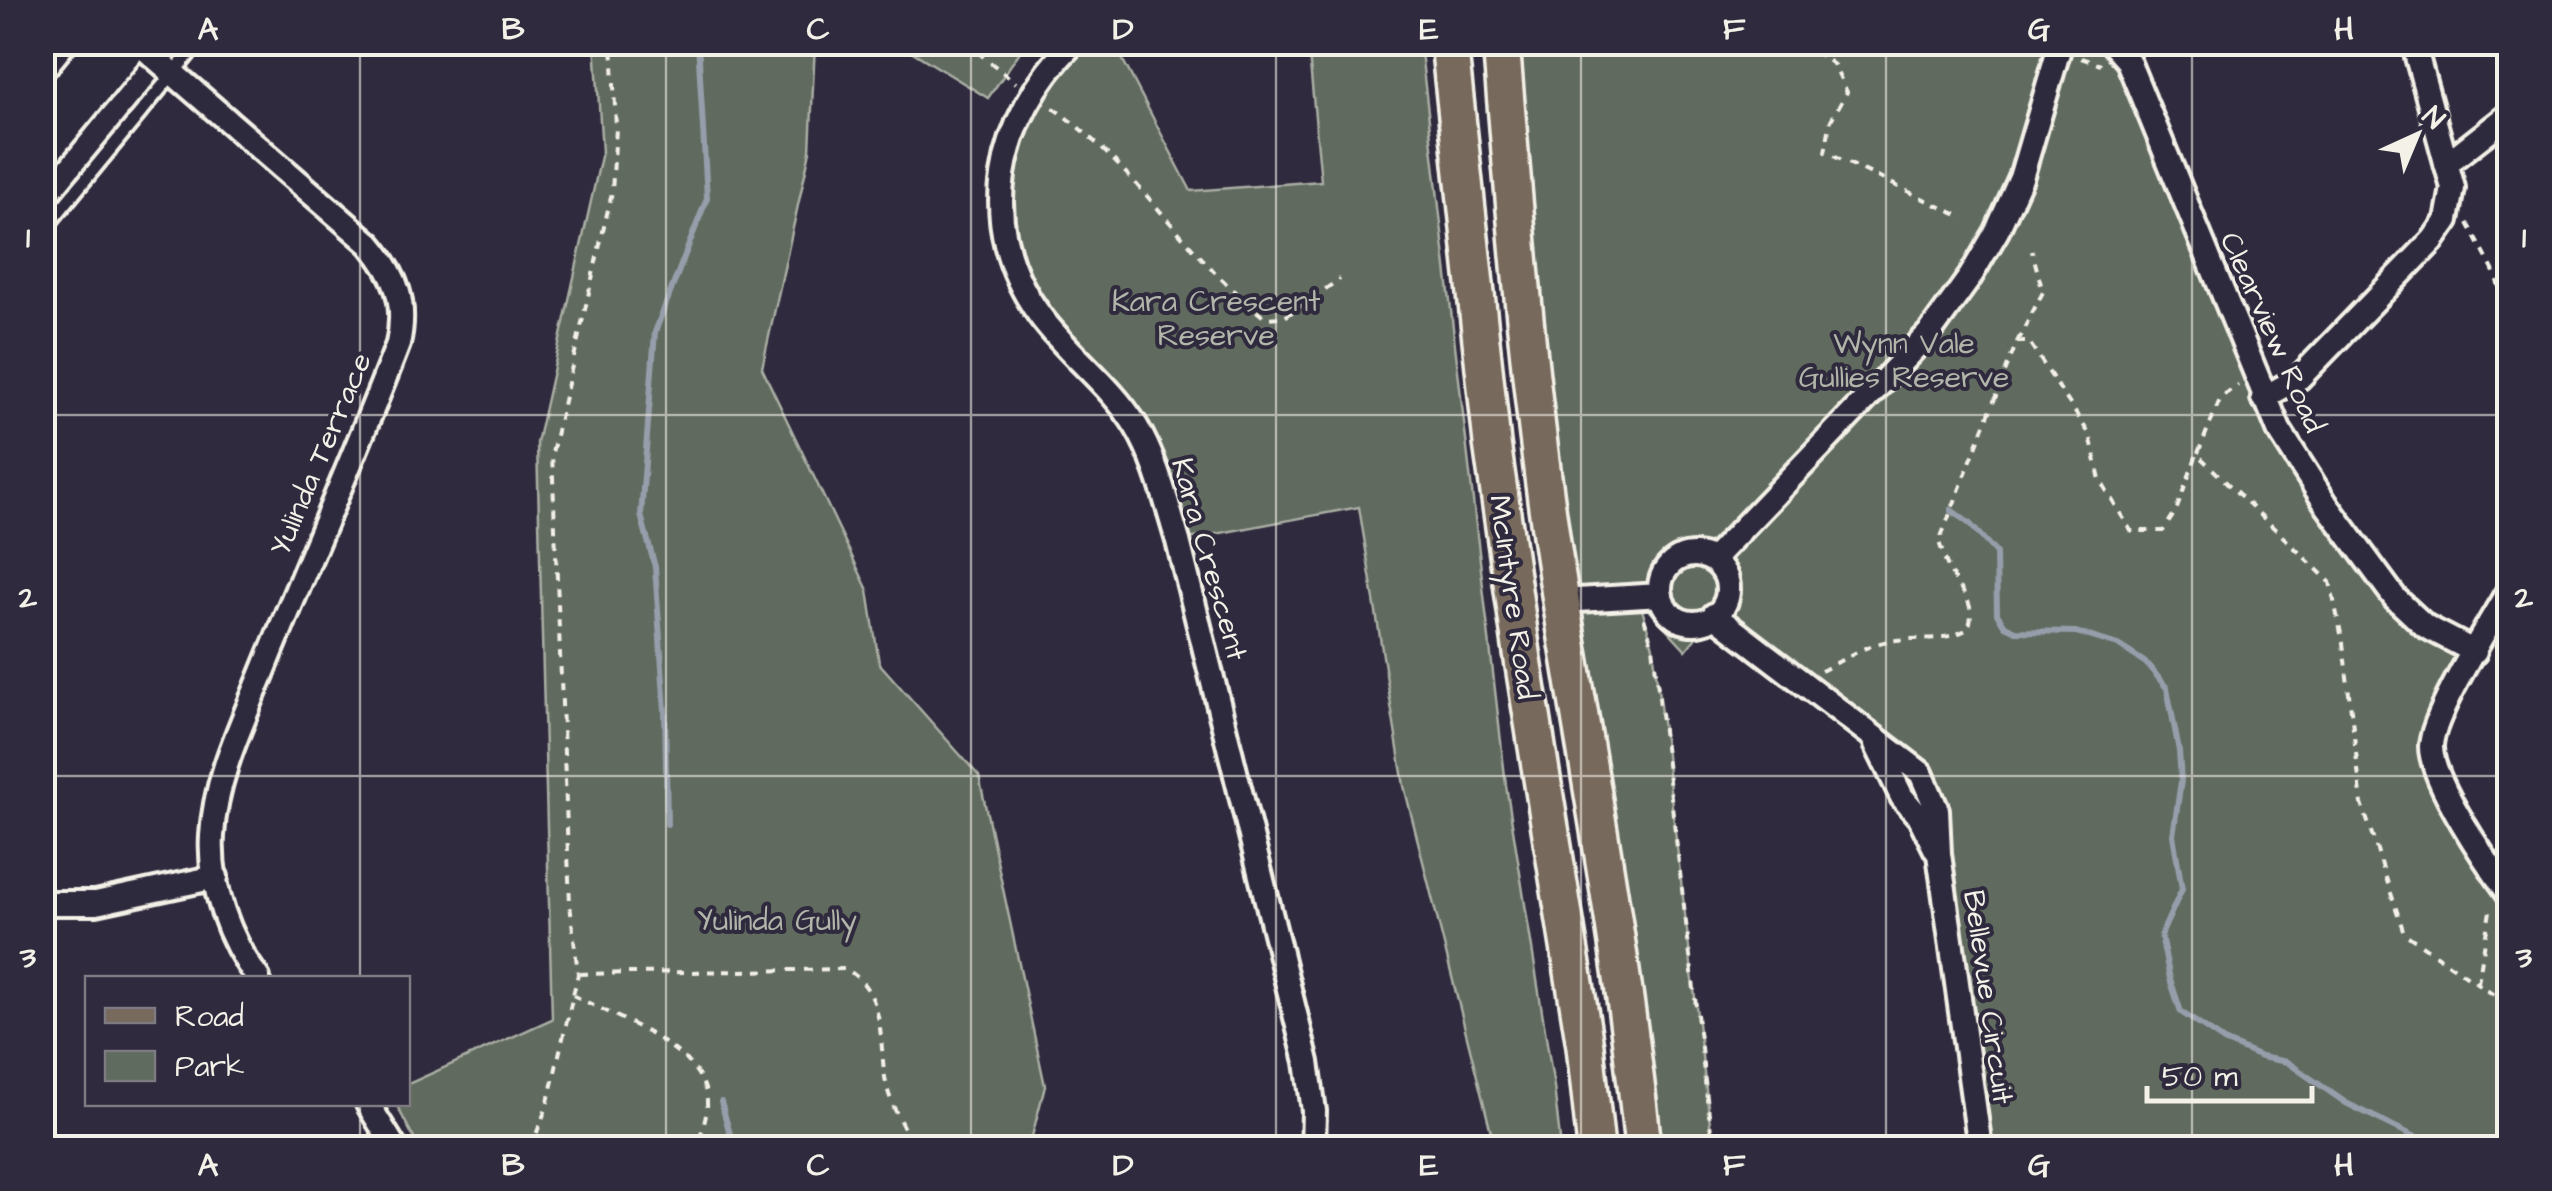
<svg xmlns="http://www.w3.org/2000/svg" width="2552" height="1191" viewBox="0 0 2552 1191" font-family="'Architects Daughter',sans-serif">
  <rect width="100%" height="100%" fill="#2f2a3d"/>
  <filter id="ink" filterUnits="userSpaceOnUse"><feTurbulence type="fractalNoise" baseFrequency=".01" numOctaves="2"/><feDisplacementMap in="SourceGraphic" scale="20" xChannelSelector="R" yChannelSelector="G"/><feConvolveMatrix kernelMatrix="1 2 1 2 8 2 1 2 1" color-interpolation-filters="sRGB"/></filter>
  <g filter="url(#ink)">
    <path fill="#606b5f" stroke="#aaaea4" stroke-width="2.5" d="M2111,42L2253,373L2396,598L2475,652L2431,742L2509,895V1148H1980L1939,854L1871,737L1714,615L1686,650L1639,599L1653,647L1713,1148H1643L1501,43Z
      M595,43H815L810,151L762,368L868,590L879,663L979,776L1045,1086L1029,1148H419L396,1104H408V1084L552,1019L537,443L602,152Z
      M898,43H1026L988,98Z
      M1074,43H1114L1191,191L1321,181L1308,43H1420L1506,785L1554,1087L1561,1148H1495L1404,786L1359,507L1178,541L1153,461L1033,305L1001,187L1053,65Z"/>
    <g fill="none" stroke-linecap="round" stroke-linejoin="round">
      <path stroke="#959eaa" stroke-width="6" d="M1951,510L1970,524L1996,553L1997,614L2005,626L2016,631L2076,632L2118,645L2146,663L2167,688L2179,751L2181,781L2173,835L2182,889L2161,935L2170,979L2181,1012L2224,1041L2261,1057L2287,1062L2346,1103L2438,1148
        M667,824L665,711L655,567L641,515L655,332L707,198L698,42
        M721,1102L734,1148"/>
      <defs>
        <path id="lane" d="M42,232L199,42"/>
        <path id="street" d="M137,42L370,244C397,276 407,303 398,344C357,451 310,556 267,662C245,718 215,775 212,836C209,885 229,940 258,978
          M1074,42C997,119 973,225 1041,317C1070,356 1111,385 1136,426C1157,461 1166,502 1178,541L1307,1062L1314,1111L1313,1148
          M2111,42L2128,61L2279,430L2326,504L2395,598L2425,626L2475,652
          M2446,164L2510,114
          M2263,398L2299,378L2433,240L2447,220L2453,188L2413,42
          M1660 589a34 34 0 1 1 68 0a34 34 0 1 1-68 0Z
          M1712,560L1931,331L1970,277L1997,231L2021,178L2061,42
          M2510,588C2491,622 2432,714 2431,746C2430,780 2489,866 2510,895
          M1561,601L1661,595
          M1714,615L1921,773L1937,810L1939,854L1980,1148
          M1876,744L1902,797L1920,818L1936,850
          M42,903H96L216,877
          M368,1104L395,1148"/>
        <path id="secondary" d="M42,118L104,42
          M42,155L135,42"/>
        <path id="primary" d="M1449,42L1492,443L1523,660L1585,1046L1596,1148
          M1501,42C1516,229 1531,416 1561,601C1590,783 1625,965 1643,1148"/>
      </defs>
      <use href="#lane" stroke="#f4f1e8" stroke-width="19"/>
      <use href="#street" stroke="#f4f1e8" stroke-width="30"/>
      <use href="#secondary" stroke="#f4f1e8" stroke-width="38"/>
      <use href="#primary" stroke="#f4f1e8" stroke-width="42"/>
      <path stroke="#f4f1e8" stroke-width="4" stroke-dasharray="8 8" stroke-linecap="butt" d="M965,42L1016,83
        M1802,42L1834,65L1847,92L1831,120L1825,152L1964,218
        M2081,58L2101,65
        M1053,108C1135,165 1186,256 1265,318L1285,317L1340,279
        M2468,223L2493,270L2510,316
        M2017,342L2043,292L2032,251
        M2198,453L2221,397L2238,385
        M1644,618L1653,647L1713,1148
        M1821,671C1845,659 1870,642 1896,640C1922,637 1944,642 1968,629C1977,605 1963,594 1952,575C1946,565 1943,553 1939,542L2017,342H2029L2090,435L2100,480L2131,531H2163L2176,511L2197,454L2330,582L2343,643L2362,804L2404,933L2510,1006
        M2502,916L2510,924
        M580,974L846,969C891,996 876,1048 888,1091C894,1111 905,1130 914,1148
        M2478,983L2491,905
        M573,995C613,1017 706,1048 707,1102C708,1117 700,1134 697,1148
        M531,1148L547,1106L578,974L570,904L552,453L612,192L616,128L612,42"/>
      <use href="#lane" stroke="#2f2a3d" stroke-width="11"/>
      <use href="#street" stroke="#2f2a3d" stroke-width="22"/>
      <use href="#secondary" stroke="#2f2a3d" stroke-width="30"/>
      <use href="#primary" stroke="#77695c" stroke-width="35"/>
    </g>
  </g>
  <path fill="none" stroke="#f4f1e8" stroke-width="2.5" stroke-opacity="0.55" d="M360,42V978M666,42V1148M971,42V1148M1276,42V1148M1581,42V1148M1886,42V1148M2192,42V1148M42,415H2510M42,776H2510M360,1104V1148"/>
  <g text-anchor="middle" stroke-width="8" stroke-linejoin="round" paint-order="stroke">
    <g font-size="30" fill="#b1b5aa" stroke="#2f2a3d">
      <text x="1216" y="311">Kara Crescent<tspan x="1216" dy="34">Reserve</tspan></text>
      <text x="1904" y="353">Wynn Vale<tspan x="1904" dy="34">Gullies Reserve</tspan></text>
      <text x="777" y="930">Yulinda Gully</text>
    </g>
    <g font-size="30" fill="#f4f1e8" stroke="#2f2a3d">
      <text transform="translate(2273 332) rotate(66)" y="10">Clearview Road</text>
      <text transform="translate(320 454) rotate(-67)" y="10">Yulinda Terrace</text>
      <text transform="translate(1210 559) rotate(74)" y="10">Kara Crescent</text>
      <text transform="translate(1514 597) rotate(82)" y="10">McIntyre Road</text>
      <text transform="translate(1989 997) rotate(82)" y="10">Bellevue Circuit</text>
    </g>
  </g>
  <rect width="2552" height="1191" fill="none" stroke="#2f2a3d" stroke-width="110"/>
  <rect x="85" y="976" width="325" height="130" fill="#2f2a3d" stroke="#7e7a81" stroke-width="2.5"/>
  <rect x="105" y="1008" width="50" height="15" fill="#77695c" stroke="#7e7a81" stroke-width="2.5"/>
  <text x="175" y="1026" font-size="30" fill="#f4f1e8">Road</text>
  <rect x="105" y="1051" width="50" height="30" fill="#606b5f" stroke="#7e7a81" stroke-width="2.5"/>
  <text x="175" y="1076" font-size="30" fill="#f4f1e8">Park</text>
  <g transform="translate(2417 135) rotate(44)" stroke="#2f2a3d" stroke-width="8" paint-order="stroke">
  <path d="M0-8L18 38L0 25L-18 38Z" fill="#f4f1e8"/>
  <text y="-15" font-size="28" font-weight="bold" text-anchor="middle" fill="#f4f1e8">N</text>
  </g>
  <path d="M2147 1086v15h165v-15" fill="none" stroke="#f4f1e8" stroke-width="5"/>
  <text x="2162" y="1086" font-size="30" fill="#f4f1e8" stroke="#2f2a3d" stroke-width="8" paint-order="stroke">50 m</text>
  <rect x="55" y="55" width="2442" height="1081" fill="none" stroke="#f4f1e8" stroke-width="4"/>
  <g font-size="32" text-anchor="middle" font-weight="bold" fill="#f4f1e8">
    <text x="208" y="39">A</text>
    <text x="513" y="39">B</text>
    <text x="818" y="39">C</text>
    <text x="1123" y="39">D</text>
    <text x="1429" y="39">E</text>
    <text x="1734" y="39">F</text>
    <text x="2039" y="39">G</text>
    <text x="2344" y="39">H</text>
    <text x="28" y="247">1</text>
    <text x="2524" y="247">1</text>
    <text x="28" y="607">2</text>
    <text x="2524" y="607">2</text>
    <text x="28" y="967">3</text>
    <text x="2524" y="967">3</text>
    <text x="208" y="1175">A</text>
    <text x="513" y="1175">B</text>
    <text x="818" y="1175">C</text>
    <text x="1123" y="1175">D</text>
    <text x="1429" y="1175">E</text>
    <text x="1734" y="1175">F</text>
    <text x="2039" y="1175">G</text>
    <text x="2344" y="1175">H</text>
  </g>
</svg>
